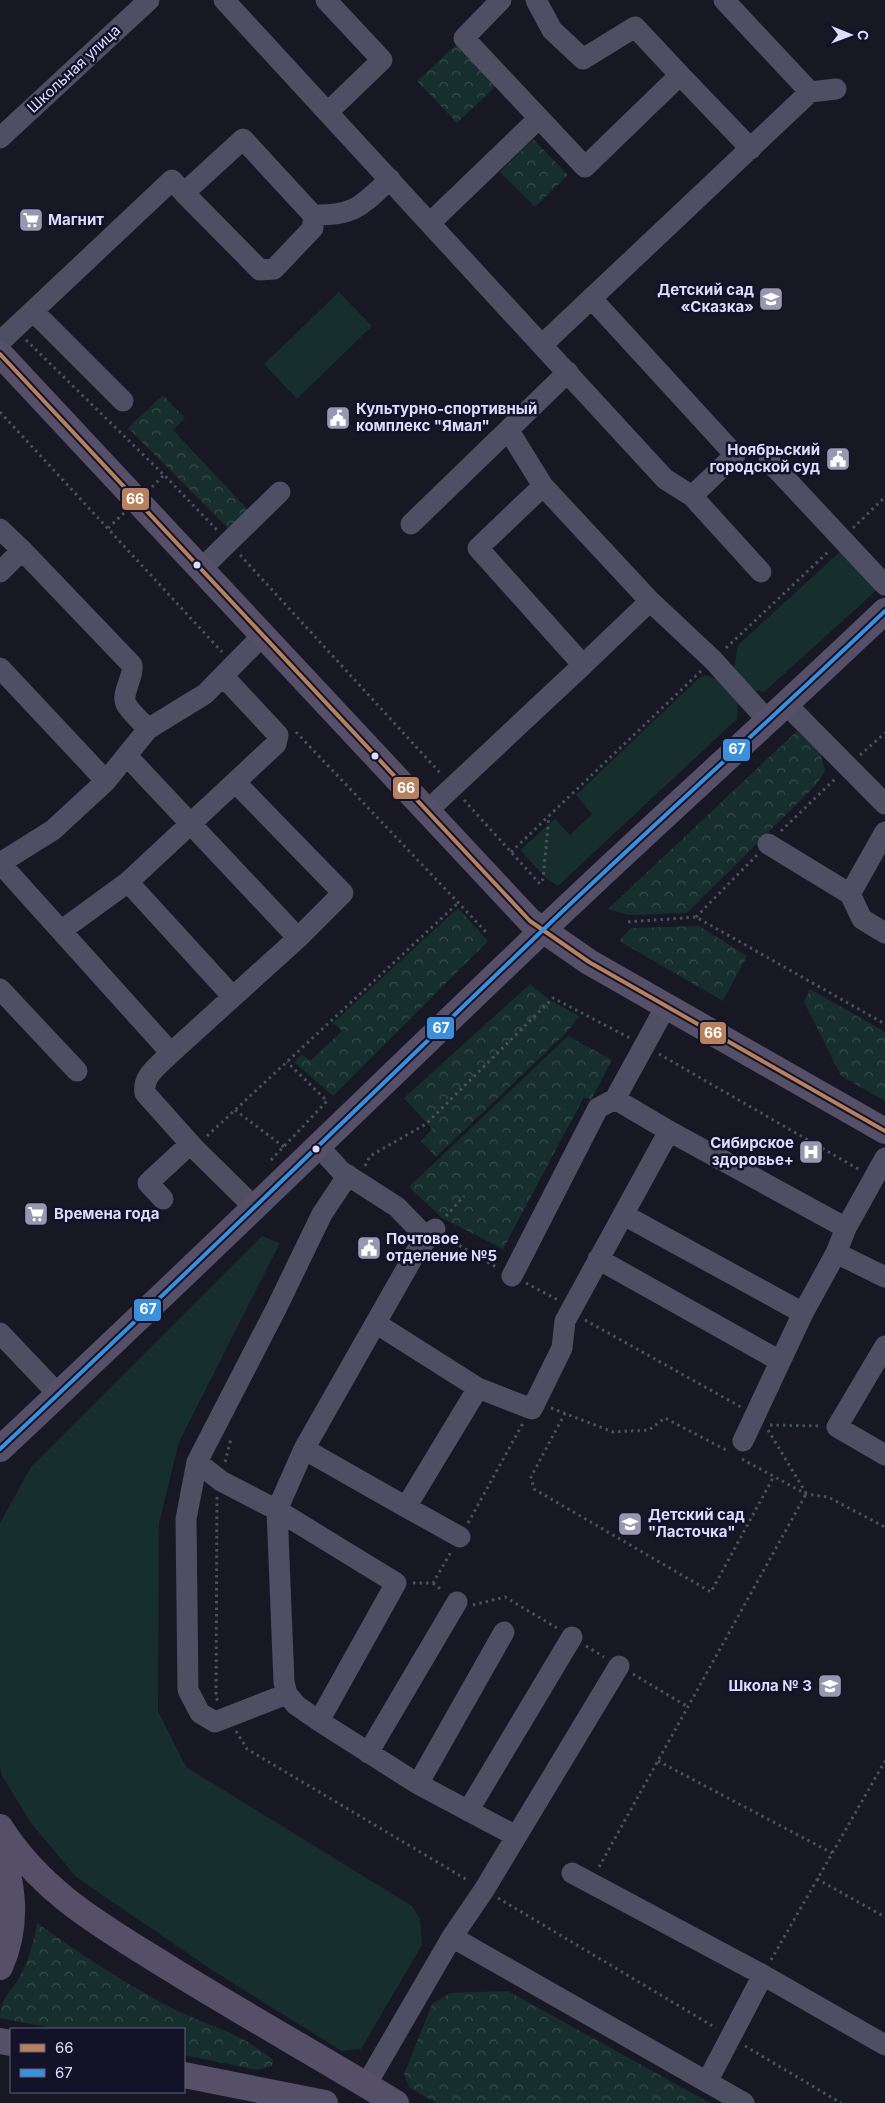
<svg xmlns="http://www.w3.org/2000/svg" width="885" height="2103" viewBox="0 0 885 2103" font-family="Inter,sans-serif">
  <defs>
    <pattern id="forest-crowns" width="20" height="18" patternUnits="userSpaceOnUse" patternTransform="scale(1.25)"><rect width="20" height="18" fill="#162e2d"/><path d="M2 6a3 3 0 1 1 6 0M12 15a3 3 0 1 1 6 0" fill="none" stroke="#374c4c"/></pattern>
  </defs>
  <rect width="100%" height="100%" fill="#181724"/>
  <path fill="#162e2d" d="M339,292L372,326L297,399L264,364Z
    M843,549L879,588L764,692L747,688L734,668L738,645Z
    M705,675L723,681L738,699L737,719L558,886L546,878L520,850L555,819L570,835L592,814L576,795L699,678Z
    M262,1236L280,1243L179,1442L159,1523L158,1711L186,1767L412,1906L420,1919L422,1945L361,2049L342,2051L212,1970L76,1877L31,1823L2,1776L0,1767V1523L31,1467Z"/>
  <path fill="url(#forest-crowns)" d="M457,44L496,86L457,123L417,81Z
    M533,139L568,175L535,207L500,172Z
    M163,395L185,418L173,430L250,512L230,530L128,428Z
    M797,731L820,752L825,771L815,786L687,913L629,915L608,909Z
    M458,908L488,941L333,1096L294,1062L302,1054L310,1061L342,1031L333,1023Z
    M699,926L747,956L723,1001L619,941L631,928Z
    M530,984L551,1001L579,1016L567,1032L436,1157L421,1141L432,1129L404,1098Z
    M810,989L885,1032V1101L841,1076L804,1002Z
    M568,1036L612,1060L591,1100L584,1097L503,1249L442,1218L409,1187Z
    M37,1923C80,1954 124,1983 172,2008C205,2025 245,2034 273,2060L272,2066L257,2070L184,2055V2029H56L0,2018C0,1998 11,1993 20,1976C29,1959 34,1942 37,1923Z
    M508,1991L710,2103H436L410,2088L404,2074L432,2004L450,1993Z"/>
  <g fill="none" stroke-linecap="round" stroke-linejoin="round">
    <path stroke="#46535e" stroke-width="3" stroke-dasharray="2.5 4" stroke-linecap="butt" d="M26,340L167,478L217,530
      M0,412L222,652
      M152,487L164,475
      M108,528L124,513
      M853,528L885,497
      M240,555L442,775
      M726,648L829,551
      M296,732L488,934
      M860,755L885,733
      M464,800L540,884L543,879L549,816
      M781,831L836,778
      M511,852L701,671
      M696,917L757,855
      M628,922L696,917L885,1024
      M659,1054L860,1170
      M235,1110L284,1147
      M207,1136L458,903
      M271,1160L327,1101L287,1062
      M365,1166L370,1156L426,1124L553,998L630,1038
      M446,1216L464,1196
      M448,1239L496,1267
      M526,1283L558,1300
      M585,1320L741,1407
      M551,1408L613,1432L649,1430L665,1418L728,1451
      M565,1413L531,1477L534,1489L711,1592L774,1476
      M770,1425L822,1426
      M768,1430L806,1493
      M742,1459L806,1494L828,1497L885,1527
      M225,1462L231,1439
      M217,1497L216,1698L219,1702
      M468,1523L523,1423
      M413,1583H433L451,1552
      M433,1583L443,1591
      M473,1605L505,1597L557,1628
      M586,1646L604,1657
      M633,1674L688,1707
      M236,1731L247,1749L469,1881
      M658,1761L832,1853
      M599,1867L806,1494
      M817,1879L885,1917
      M498,1898L716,2028
      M771,1960L885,1761
      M745,2046L841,2103"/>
    <path stroke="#4e4f63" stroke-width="21" d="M224,0L665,479L692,496L761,572
      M326,0L382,60L328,112
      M501,0L464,38L585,167L680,75L635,27L583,59L552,30L536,0
      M724,0L810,92
      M680,75L751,149
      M0,138L149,0
      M313,215C355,216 361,206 390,179
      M430,223L538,119
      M592,299L735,455L692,496
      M33,311L123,401
      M0,342L172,180L184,193L243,139L313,215V228L274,269L260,270L184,193
      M543,344L810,92L836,89
      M509,431L543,486
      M769,461L885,585
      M411,524L568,372
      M0,529L22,550
      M201,569L280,492
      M0,572L22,550L132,665C134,678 121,692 126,704C131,713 142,722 148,729
      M583,665L650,601
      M0,668L106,781
      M787,705L885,804
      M127,756L298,938
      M426,812L583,665L478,548L543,486L650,601L713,660L769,722
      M768,844L850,894L862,919L885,933
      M0,863L171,1053C159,1065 142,1076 145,1093L194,1148L254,1207
      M0,863L53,830L106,781L148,729L205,694L263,635
      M128,882L233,997
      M850,894L885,832
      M62,930L128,882L276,744L278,735L223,676
      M0,989L77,1071
      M666,1006L615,1099L669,1131
      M171,1053L298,938L343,893L236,783
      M319,1147L341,1171L397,1207L427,1238
      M885,1158L846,1228L836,1253L885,1277
      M163,1199L148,1183L190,1144
      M624,1215L803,1313
      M435,1229L416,1252L304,1449L277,1510L284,1682L287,1694L296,1705L319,1721L418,1784L516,1836
      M598,1259L780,1361
      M512,1276L598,1108L615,1099
      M0,1333L58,1394
      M885,1346L837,1427L885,1455
      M478,1388L532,1409L562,1348L565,1321L669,1131L846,1228
      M743,1441L803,1313L836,1253
      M304,1449L406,1507L478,1388L377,1324
      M197,1462L221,1481L277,1510L396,1583L319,1721
      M406,1507L460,1537
      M287,1694L215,1722L200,1713L188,1690L186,1519L197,1462L276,1309L322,1214L348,1175
      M368,1753L457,1602
      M418,1784L504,1632
      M468,1811L572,1637
      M572,1873L763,1975
      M452,1937L484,1890L619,1666
      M707,2082L763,1975L885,2045
      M366,2085L452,1937L744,2103"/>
    <path stroke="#554f68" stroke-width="26" d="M0,354L530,921L589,962L885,1131
      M0,1449C183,1278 363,1102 544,929C657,821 773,718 885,611
      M0,1827C43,1895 107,1929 174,1971C247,2016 322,2058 396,2103
      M0,1838C12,1885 20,1922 0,1967
      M0,2041L11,2043
      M184,2075L325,2103"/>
    <defs>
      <path id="bus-1" d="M0,354L530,921L589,962L885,1131"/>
      <path id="bus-2" d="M0,1449C183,1278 363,1102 544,929C657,821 773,718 885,611"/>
    </defs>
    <use href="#bus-1" stroke="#141229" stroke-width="8"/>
    <use href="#bus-2" stroke="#141229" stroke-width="8"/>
    <use href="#bus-1" stroke="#b6815c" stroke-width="4"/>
    <use href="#bus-2" stroke="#3a90db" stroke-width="4"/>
  </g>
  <defs>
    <symbol id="supermarket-square" viewBox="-11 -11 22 22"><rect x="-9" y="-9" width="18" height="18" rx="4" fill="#9897b0" stroke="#141229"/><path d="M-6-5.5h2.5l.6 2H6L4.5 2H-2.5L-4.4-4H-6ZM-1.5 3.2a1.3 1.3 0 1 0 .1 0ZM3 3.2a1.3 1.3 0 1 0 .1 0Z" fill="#fff"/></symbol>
    <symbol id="school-square" viewBox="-11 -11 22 22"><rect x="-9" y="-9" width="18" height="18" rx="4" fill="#9897b0" stroke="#141229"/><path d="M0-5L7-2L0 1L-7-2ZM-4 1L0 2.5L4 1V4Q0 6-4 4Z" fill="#fff"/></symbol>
    <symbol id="civic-square" viewBox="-11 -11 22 22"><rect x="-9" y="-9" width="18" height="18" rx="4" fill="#9897b0" stroke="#141229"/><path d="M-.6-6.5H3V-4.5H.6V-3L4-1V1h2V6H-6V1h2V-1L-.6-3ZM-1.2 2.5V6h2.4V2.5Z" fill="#fff"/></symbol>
    <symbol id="hospital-square" viewBox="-11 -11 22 22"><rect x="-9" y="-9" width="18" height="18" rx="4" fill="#9897b0" stroke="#141229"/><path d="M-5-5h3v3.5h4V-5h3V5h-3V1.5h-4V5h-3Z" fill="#fff"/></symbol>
  </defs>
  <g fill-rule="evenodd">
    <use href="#supermarket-square" x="17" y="206" width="28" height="28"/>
    <use href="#school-square" x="757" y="285" width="28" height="28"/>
    <use href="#civic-square" x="324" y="404" width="28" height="28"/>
    <use href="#civic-square" x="824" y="445" width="28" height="28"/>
    <use href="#hospital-square" x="797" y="1138" width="28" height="28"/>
    <use href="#supermarket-square" x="22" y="1200" width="28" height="28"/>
    <use href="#civic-square" x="355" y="1234" width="28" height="28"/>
    <use href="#school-square" x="616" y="1510" width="28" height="28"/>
    <use href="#school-square" x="816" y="1672" width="28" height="28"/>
  </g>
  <g fill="#dddcfc" stroke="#141229" stroke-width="2">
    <circle cx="197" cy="565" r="4.5"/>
    <circle cx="375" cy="756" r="4.5"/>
    <circle cx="316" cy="1149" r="4.5"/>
  </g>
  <g text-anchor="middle" stroke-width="5" stroke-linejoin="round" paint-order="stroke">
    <g font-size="15" fill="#dddcfc" stroke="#141229">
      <text transform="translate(74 69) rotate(-43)" y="5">Школьная улица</text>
    </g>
    <g font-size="15" font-weight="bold" fill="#dddcfc" stroke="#141229" text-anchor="start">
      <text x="48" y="225">Магнит</text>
      <text x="754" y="295" text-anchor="end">Детский сад<tspan x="754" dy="17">«Сказка»</tspan></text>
      <text x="356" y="414">Культурно-спортивный<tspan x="356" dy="17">комплекс "Ямал"</tspan></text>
      <text x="820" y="455" text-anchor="end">Ноябрьский<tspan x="820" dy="17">городской суд</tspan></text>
      <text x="794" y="1148" text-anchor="end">Сибирское<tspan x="794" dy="17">здоровье+</tspan></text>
      <text x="54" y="1219">Времена года</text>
      <text x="386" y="1244">Почтовое<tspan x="386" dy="17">отделение №5</tspan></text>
      <text x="648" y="1520">Детский сад<tspan x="648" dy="17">"Ласточка"</tspan></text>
      <text x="812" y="1691" text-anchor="end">Школа № 3</text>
    </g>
  </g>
  <g stroke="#141229" stroke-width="2">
    <rect x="121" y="487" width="29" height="24" rx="5" fill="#b6815c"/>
    <rect x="722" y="738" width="29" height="24" rx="5" fill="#3a90db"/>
    <rect x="392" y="776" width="28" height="24" rx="5" fill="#b6815c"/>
    <rect x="426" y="1016" width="29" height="24" rx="5" fill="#3a90db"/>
    <rect x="699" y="1021" width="28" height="24" rx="5" fill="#b6815c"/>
    <rect x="133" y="1298" width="29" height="24" rx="5" fill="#3a90db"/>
  </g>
  <g font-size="14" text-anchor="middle" font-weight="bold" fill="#fff">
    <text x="135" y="504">66</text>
    <text x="737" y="754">67</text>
    <text x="406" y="793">66</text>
    <text x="441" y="1033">67</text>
    <text x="713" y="1038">66</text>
    <text x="148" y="1314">67</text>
  </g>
  <rect x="10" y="2028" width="175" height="65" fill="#141229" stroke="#64637d"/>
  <rect x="20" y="2044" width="25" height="8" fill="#b6815c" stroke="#64637d"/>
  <text x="55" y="2053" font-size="15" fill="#dddcfc">66</text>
  <rect x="20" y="2069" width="25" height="8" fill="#3a90db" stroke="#64637d"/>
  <text x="55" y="2078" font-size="15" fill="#dddcfc">67</text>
  <g transform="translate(850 35) rotate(91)" stroke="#141229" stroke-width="4" paint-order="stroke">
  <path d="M0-4L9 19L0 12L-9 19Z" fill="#dddcfc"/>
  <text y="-8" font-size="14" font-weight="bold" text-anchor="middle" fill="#dddcfc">С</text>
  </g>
</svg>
